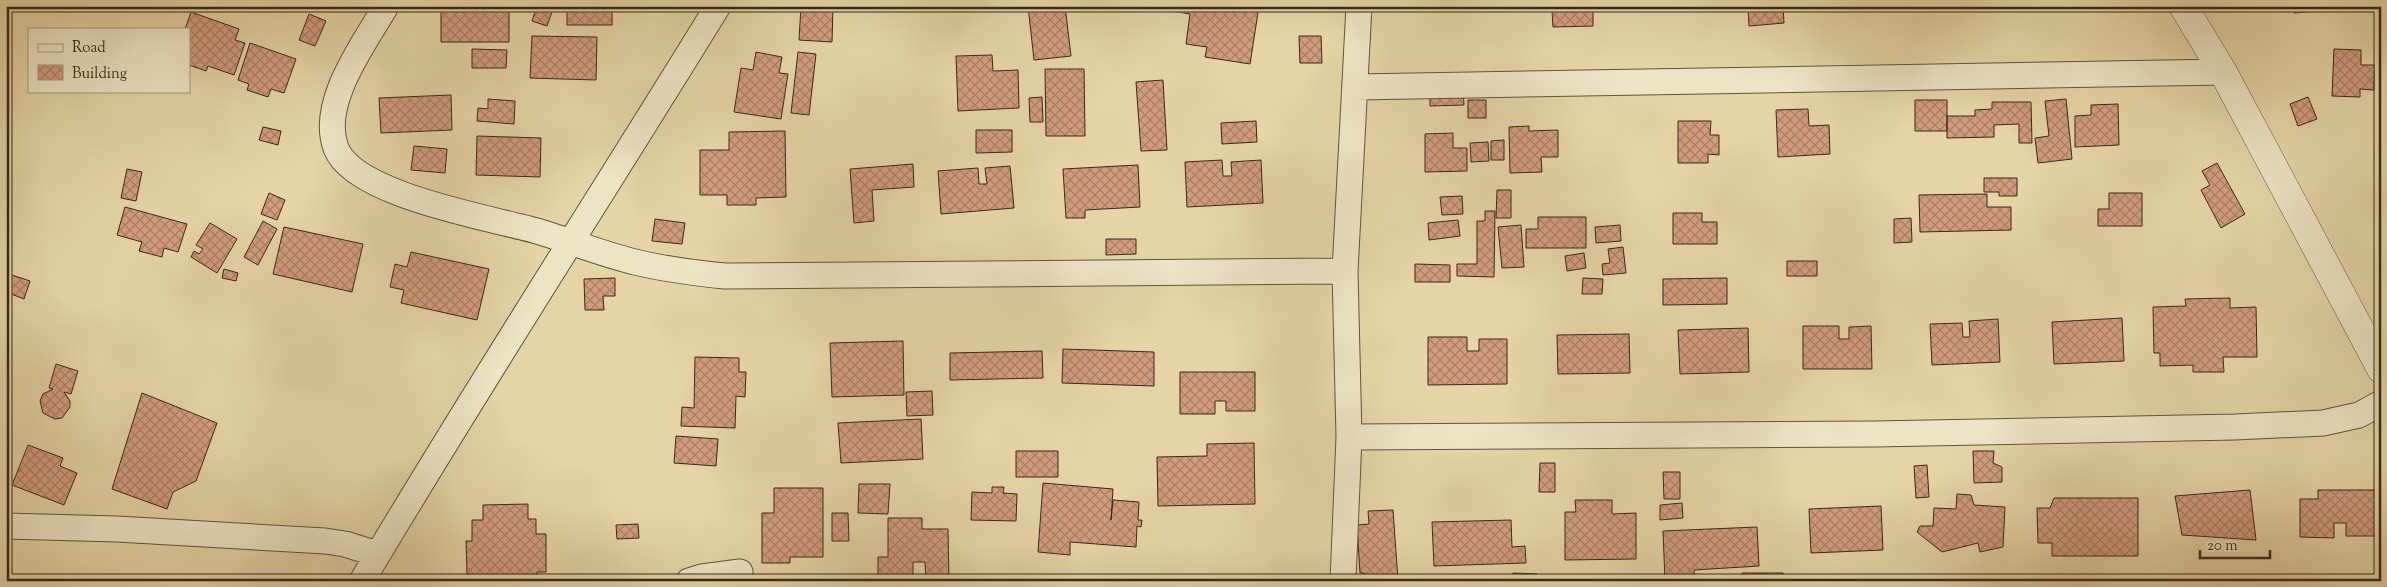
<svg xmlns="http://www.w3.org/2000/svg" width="2387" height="587" viewBox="0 0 2387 587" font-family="'Sorts Mill Goudy',serif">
  <defs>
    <pattern id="building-cross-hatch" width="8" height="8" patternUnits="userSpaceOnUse" patternTransform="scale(1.25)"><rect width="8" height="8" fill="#d29c7d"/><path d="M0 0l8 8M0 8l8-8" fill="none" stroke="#ab7f66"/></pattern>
  </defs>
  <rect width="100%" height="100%" fill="#e4d4a6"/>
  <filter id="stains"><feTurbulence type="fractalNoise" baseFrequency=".004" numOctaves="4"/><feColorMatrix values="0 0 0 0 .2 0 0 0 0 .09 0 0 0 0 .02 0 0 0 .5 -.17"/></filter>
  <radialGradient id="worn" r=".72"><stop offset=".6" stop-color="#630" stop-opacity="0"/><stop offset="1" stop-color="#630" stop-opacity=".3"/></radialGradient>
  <path fill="url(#building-cross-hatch)" stroke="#342a1e" d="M441,6H509V42H441Z
    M537,6H554L547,26L532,21Z
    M567,6H612V25H567Z
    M801,6H833L832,42L799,40Z
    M1028,6H1065L1071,56L1034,60Z
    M1173,6H1259L1250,64L1205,57L1207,47L1186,44L1190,14L1172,11Z
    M1576,6H1593V26L1553,27L1552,11L1576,10Z
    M1748,6H1783L1784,23L1749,26Z
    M2292,6H2335V10L2294,13Z
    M191,12L239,29L235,40L245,43L234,75L208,66L206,71L189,65V29H185Z
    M309,14L326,21L315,46L299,40Z
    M532,36L597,37L596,80L530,78Z
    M1299,36H1321L1322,63H1300Z
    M250,43L296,59L284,93L271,89L268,97L247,90L249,84L238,80Z
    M472,49L507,50L506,68H472Z
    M2334,49L2361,50V65H2375L2374,90L2360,89V97L2332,96Z
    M756,52L782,57L779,73L788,74L781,119L734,112L741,68L753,70Z
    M798,52L816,54L809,115L791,113Z
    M992,55L993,71L1018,70L1019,108L958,111L956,56Z
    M1045,69H1084L1085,136H1046Z
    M1163,80L1167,150L1141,151L1136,82Z
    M1463,91L1464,105L1430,106V92Z
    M451,95L452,130L381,133L379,98Z
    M1042,97L1043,122H1030L1029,98Z
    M2308,97L2317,119L2298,126L2290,104Z
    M488,99L515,101L514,124L477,121L478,108L488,109Z
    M2066,99L2072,159L2038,163L2035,138L2049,136L2045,101Z
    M1468,100H1486V118H1468Z
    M1915,100H1947V131H1915Z
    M1992,102H2031L2032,143H2019V124L1994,125V137L1947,138V116H1975V110L1992,109Z
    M2118,104L2119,145L2075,147V116L2091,115V105Z
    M1808,109L1809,126L1829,125L1830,154L1778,157L1776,110Z
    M1256,121L1257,142L1222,144L1221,123Z
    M1678,121H1711L1710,135H1719V155L1708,154V163H1678Z
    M1529,126V131L1558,130V157H1541L1542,172L1510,173L1509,127Z
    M263,127L281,131L278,145L259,140Z
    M2376,127L2381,128V161H2375Z
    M976,130H1012V152L976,153Z
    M785,131L786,197L756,198V205H727V195H700V150H729V132Z
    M1453,133V148H1467V171L1425,172V134Z
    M477,136L541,138L540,177L476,175Z
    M1504,140V160H1491V141Z
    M1488,142L1489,161L1471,162L1470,143Z
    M414,146L447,149L445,173L411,170Z
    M1222,160L1223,176H1232L1231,162L1261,160L1263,203L1187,207L1185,162Z
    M2217,163L2245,214L2221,228L2201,190L2210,185L2202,171Z
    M913,164L914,187L872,190L874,221L854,223L850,169Z
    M1138,165L1140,207L1085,210V218H1066L1063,169Z
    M1010,166L1014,208L941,214L938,171L978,168L979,184H987L985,168Z
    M127,169L142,172L136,201L121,198Z
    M1984,178H2017V196H1999V192H1984Z
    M1497,190H1511V218H1496Z
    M269,193L285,200L277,220L261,214Z
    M2109,193H2142V226H2098V209H2109Z
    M1987,194V207H2011V230L1920,232L1919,195Z
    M1462,196L1463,214L1442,215L1440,197Z
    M125,207L187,224L178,252L164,248L162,257L139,251L142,242L117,235Z
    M1485,211H1495L1494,277L1457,276V264H1477V221H1485Z
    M1673,213H1702V222H1717V244H1673Z
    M1538,217H1586V248H1526V229H1538Z
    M1911,218L1912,242L1894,243V219Z
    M655,219L685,223L682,244L652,241Z
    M1458,220L1460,236L1429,240L1428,223Z
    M263,221L277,229L258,265L244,257Z
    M210,223L237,239L217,273L191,257L194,251L199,254L203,249L196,245Z
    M1521,225L1524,267L1502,268L1498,227Z
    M1620,225L1621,241L1596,243L1595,227Z
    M284,227L363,244L352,292L273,274Z
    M1106,239H1136V254L1106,255Z
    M1623,247L1626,273L1603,275L1602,264L1610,263L1608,249Z
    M411,252L489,269L477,320L401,303L404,290L390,287L395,264L407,267Z
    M1584,253L1586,268L1567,271L1565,256Z
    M1787,261H1817V276H1787Z
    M1415,264L1450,265V282H1415Z
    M224,269L238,273L236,281L222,278Z
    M12,275L30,281L24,299L6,292Z
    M615,278V296H603L604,310H585L584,279Z
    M1583,278L1603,279L1602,294H1582Z
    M1727,278V304L1663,305V279Z
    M2230,298V308L2256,307L2257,357H2223L2224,372H2193V365L2160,366V353H2154L2153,307L2186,306L2185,299Z
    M2122,318L2124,361L2054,364L2052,322Z
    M1998,319L2000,362L1932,365L1930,324L1962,323L1963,337H1970L1969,321Z
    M1803,326H1839V339H1849V327L1871,326L1872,369H1803Z
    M1748,328L1749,372L1680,374L1678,330Z
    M1629,334L1630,373L1558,374L1557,335Z
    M1428,337H1467V351H1479V339H1507V384L1428,385Z
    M903,341L904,395L832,397L830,343Z
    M1063,349L1154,352V386L1062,383Z
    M1042,351L1043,378L950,380V353Z
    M695,357L739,358V372H746L745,397L736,396L735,428L681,426L682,407L694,408Z
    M56,364L78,371L71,394L64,392L70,401V407L62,418L55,419L43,413L40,401L43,394L53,389L49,388Z
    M1180,372H1255V411H1226V401H1215V414H1180Z
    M932,391L933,415L907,416L906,392Z
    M142,393L217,423L196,481L173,492L167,509L112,489Z
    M921,419L923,459L841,463L838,423Z
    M676,436L718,439L716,466L674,463Z
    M1254,443L1255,504L1158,506L1157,457L1207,456V444Z
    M28,445L63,458L60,466L77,473L64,505L12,485Z
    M1016,451H1058V477H1016Z
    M1973,451H1994L1993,463L2002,467V482L1974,483Z
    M1540,463H1555V492H1539Z
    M1927,465L1929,497L1916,498L1914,466Z
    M1663,472H1680V499H1664Z
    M1043,483L1113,489L1111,520L1113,500L1139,502L1138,520H1142L1141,527L1137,526L1136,547L1070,542V555L1038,552Z
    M859,484H890L888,514L858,513Z
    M992,487H1004L1003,493L1017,494L1016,521L971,520L972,492L992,493Z
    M774,488H823V557H790V563H762V513H774Z
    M2250,490L2256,540L2182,535L2175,496Z
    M2318,490H2376V536H2346V523H2334V538L2300,537V499H2318Z
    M1957,494L1971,495L1974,505L2005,507L2003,547L1980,552L1978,543L1942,552L1917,532L1920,526H1933L1934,508L1956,509Z
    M2054,498H2138V556H2052V543H2038L2037,508H2050Z
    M1575,500H1612V514L1636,513V559L1565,560V512H1576Z
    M1682,503L1683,518L1660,520V505Z
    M528,504V519H536V534H546V572H537V581H473V576L467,574L466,541H472V520H483V505Z
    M1881,506L1883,550L1811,553L1809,509Z
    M1393,510L1398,581H1358L1364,580V573H1360L1357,525L1369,524L1368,511Z
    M832,513H848L849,541H832Z
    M888,518H922V529H948L949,581H926L925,562H913V581H878V557H888Z
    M1511,520L1512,547L1525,546L1526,563L1434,566L1432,522Z
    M638,524L639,538L617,539L616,525Z
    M1757,527L1759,566L1694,570L1695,581H1665L1663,531Z
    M1513,573L1537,574V581H1512Z
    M1742,573H1783V581H1742Z
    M266,579H311V581H266Z"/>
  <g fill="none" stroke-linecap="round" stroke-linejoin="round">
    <defs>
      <path id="minor" d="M386,6C364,44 319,103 336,148C353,195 491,218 537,231C570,241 602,254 635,262C664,269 694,273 725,276L1345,271
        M1356,87L2223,72
        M1349,437L1874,434L2235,427L2323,423L2359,415L2381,403
        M6,526L117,529L325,541L345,544L377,554
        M362,581C477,387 600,198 718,6
        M689,581L702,577L740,572
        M1343,581L1349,437L1345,271L1359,6"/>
      <path id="tertiary" d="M2183,6L2223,72L2381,369"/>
    </defs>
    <use href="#minor" stroke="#605440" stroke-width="27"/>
    <use href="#tertiary" stroke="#605440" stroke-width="29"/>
    <use href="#minor" stroke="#ede3c5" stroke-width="25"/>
    <use href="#tertiary" stroke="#ede3c5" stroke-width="28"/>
  </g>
  <rect width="2387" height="587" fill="none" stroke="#e4d4a6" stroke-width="25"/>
  <rect x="8" y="8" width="2372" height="572" fill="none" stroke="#342a1e" stroke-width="2.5"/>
  <rect x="12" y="12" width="2362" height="562" fill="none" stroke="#342a1e"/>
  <rect x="28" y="28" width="162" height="65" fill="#ede3c5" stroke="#a39982"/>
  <rect x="38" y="44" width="25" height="8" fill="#ede3c5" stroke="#a39982"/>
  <text x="72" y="52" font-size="15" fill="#342a1e">Road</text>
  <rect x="38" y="65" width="25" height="15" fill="url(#building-cross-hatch)" stroke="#a39982"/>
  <text x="72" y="78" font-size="15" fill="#342a1e">Building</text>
  <path d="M2200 550v8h70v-8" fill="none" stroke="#342a1e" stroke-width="2.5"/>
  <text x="2207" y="550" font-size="15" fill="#342a1e" stroke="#ede3c5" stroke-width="4" paint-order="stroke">20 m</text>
  <rect width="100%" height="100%" filter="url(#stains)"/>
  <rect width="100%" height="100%" fill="url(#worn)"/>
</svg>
